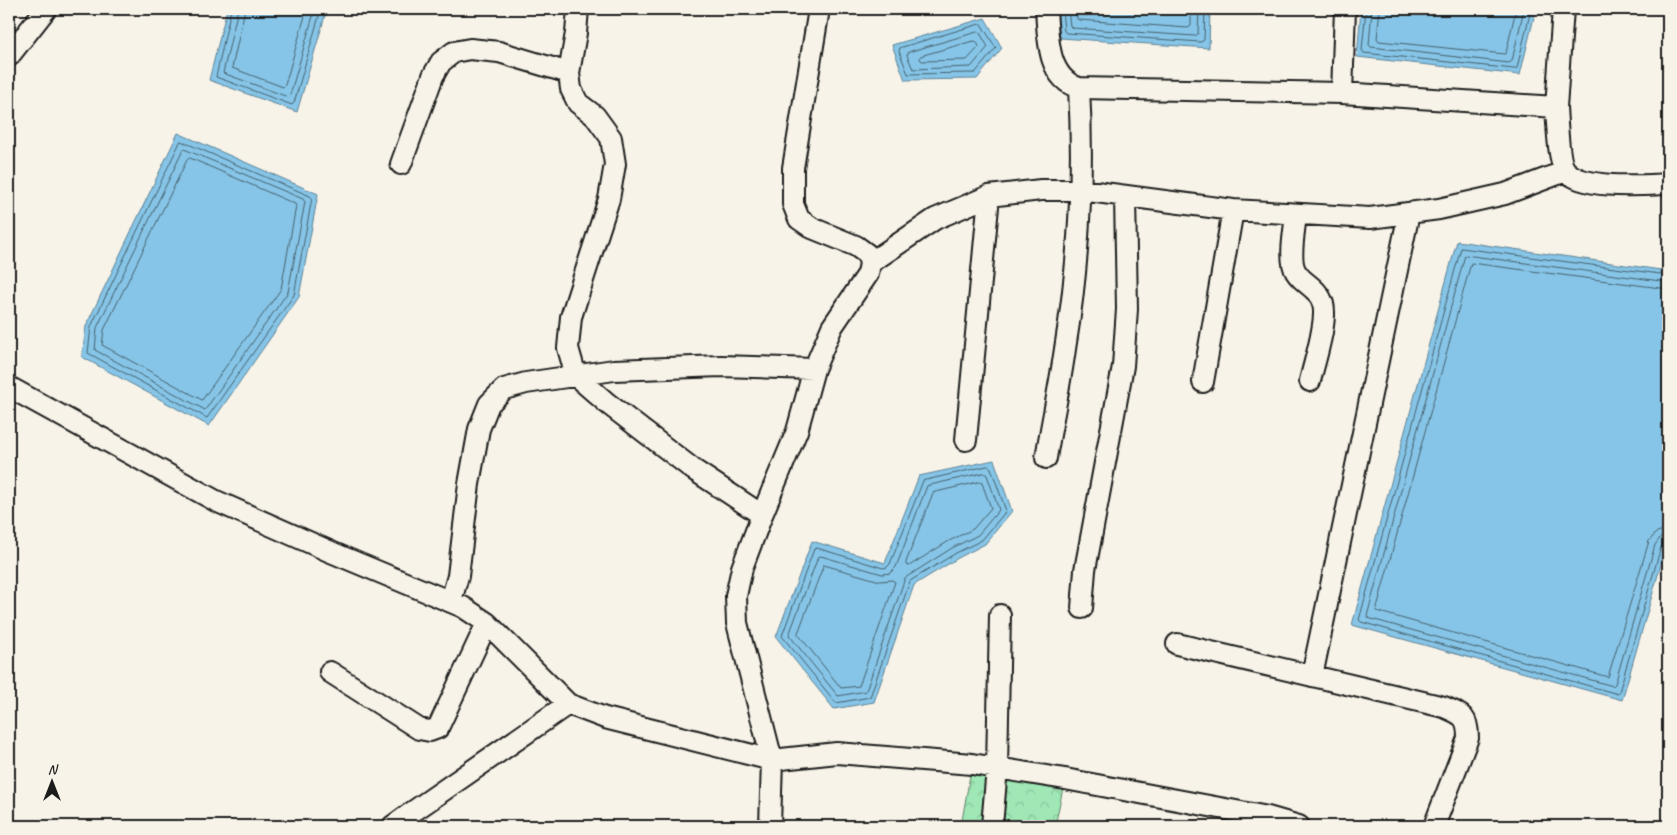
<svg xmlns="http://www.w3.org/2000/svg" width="1677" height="835" viewBox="0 0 1677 835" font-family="Caveat,sans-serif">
  <defs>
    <pattern id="park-crowns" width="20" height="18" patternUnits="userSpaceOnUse" patternTransform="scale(1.25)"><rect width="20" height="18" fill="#9fe7b5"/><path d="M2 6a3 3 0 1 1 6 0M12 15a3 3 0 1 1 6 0" fill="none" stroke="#88c69b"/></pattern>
  </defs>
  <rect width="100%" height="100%" fill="#f7f3e8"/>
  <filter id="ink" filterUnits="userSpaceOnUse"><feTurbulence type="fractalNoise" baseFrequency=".02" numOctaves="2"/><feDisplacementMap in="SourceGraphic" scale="10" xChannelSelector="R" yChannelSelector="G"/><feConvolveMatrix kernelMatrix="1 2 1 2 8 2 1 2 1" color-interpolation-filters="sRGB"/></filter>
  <g filter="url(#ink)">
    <path fill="url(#park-crowns)" stroke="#5e8268" d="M972,764L1065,779L1055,826H961Z"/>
    <path fill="#86c5e7" stroke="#5c8196" d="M227,9H327L297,112L209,80Z
      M1057,9H1210L1209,48L1060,38Z
      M1361,9H1536L1520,75L1357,57Z
      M985,18L1002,48L977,79L905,80L892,45Z
      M178,133L318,194L299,297L209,426L82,357L86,326Z
      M1457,241L1668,271V540L1622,700L1352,625Z
      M994,460L1012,511L985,544L958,558L914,585L874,702L834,709L776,637L812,541L885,563L919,476Z"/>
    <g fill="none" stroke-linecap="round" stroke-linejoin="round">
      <path stroke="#46606d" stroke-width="1" d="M231,9L216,77L292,105L294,103L321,9
        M238,9L223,73L288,97L290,95L315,9
        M245,9L232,68L283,87L285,85L307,9
        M1062,9L1064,31L1066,33L1201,42L1204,40L1205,9
        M1068,9L1070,26L1072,28L1195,36L1198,34L1199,9
        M1076,9L1077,19L1079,20L1188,28L1191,26V9
        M1366,9L1362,50L1364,53L1514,69L1517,68L1531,9
        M1372,9L1369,45L1371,47L1509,63L1512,61L1524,9
        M1380,9L1377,38L1379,41L1504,54L1506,53L1516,9
        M981,24L996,48L975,73L908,74L899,51L900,48Z
        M978,32L980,33L988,47L971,67L914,69L912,67L907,55L909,52Z
        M974,41L977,42L979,47L967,60L922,61L920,59L921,56Z
        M181,141L310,196L312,198L294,295L207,418L88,353L91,327Z
        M184,149L303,199L305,202L288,292L205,410L95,350L97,328Z
        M190,158L295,204L296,206L281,289L202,400L102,345L104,330L187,160Z
        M1668,275L1461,248L1359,620L1361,622L1618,694L1619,692L1661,547L1664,544L1668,543
        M1668,282L1465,255L1367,616L1368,618L1613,686L1615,684L1655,545L1660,538L1668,536
        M1668,289L1471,263L1376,611L1608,677L1649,541L1657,532L1668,529
        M988,466L991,468L1006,511L982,540L956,553L910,581L870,697L836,703L782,636L814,549L817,548L883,568L887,567L890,564L923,481Z
        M984,473L987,475L999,510L978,535L952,548L905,578L866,691L838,696L789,635L818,557L821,556L882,574L890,573L896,567L927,486Z
        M979,482L982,483L991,508L973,529L949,541L909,566L906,565V562L933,493Z
        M824,565L880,581L892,580L895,582L859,686L841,688L798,634Z"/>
      <defs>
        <path id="minor" d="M578,9L576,33L569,73L571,89L578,103L595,116L611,138L615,164L609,199L571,317L568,348L576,376L607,403L694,470L762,515
          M1046,9C1048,37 1047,78 1079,88L1342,93L1556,107L1563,9
          M9,56L46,9
          M1342,93L1345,9
          M1556,107C1557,120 1558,163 1566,171C1584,190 1643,185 1668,184
          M401,164L433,76L441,62L454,52L470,49L499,52L569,73
          M1296,214C1295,228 1288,260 1296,272C1303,284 1318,287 1323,304C1328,321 1314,363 1310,381
          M870,263L935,219L989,196L1041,190H1081L1233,210L1370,218L1439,209L1505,194L1566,171
          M1203,382L1233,210
          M9,387L216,501L331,552L463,607L487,623L568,704L605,718L772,760L837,753L972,764L1065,779L1268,817L1299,826
          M966,440L989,196
          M1046,458C1052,421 1060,385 1065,349C1079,263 1084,175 1079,88
          M451,601L458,576L469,484L479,429L489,404L504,389L526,383L614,370L721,366L814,369
          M1082,608L1085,570L1123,366L1127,309L1125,196
          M1177,644L1444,707C1463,715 1468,717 1468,738L1434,826
          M330,672L419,729L430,731L438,728L487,623
          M1312,676L1409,213
          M393,826L408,815L568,704
          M770,826L772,760L737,623L736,596L742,568L762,515L797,431L814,369L832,327L868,274L870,263L867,254L856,246L812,228L799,219L793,204V168L819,9
          M992,826L997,768L1000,615"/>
      </defs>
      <use href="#minor" stroke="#1c1c1c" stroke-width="24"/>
      <use href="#minor" stroke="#f7f3e8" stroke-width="20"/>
    </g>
  </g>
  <rect width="1677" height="835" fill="none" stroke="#f7f3e8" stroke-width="30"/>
  <rect x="15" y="15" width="1647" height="805" fill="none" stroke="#1c1c1c" stroke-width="2" filter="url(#ink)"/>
  <g transform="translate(52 782)" stroke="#f7f3e8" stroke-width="4" paint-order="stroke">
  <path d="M0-4L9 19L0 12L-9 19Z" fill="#1c1c1c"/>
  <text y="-8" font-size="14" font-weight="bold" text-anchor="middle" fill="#1c1c1c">N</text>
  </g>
</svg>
